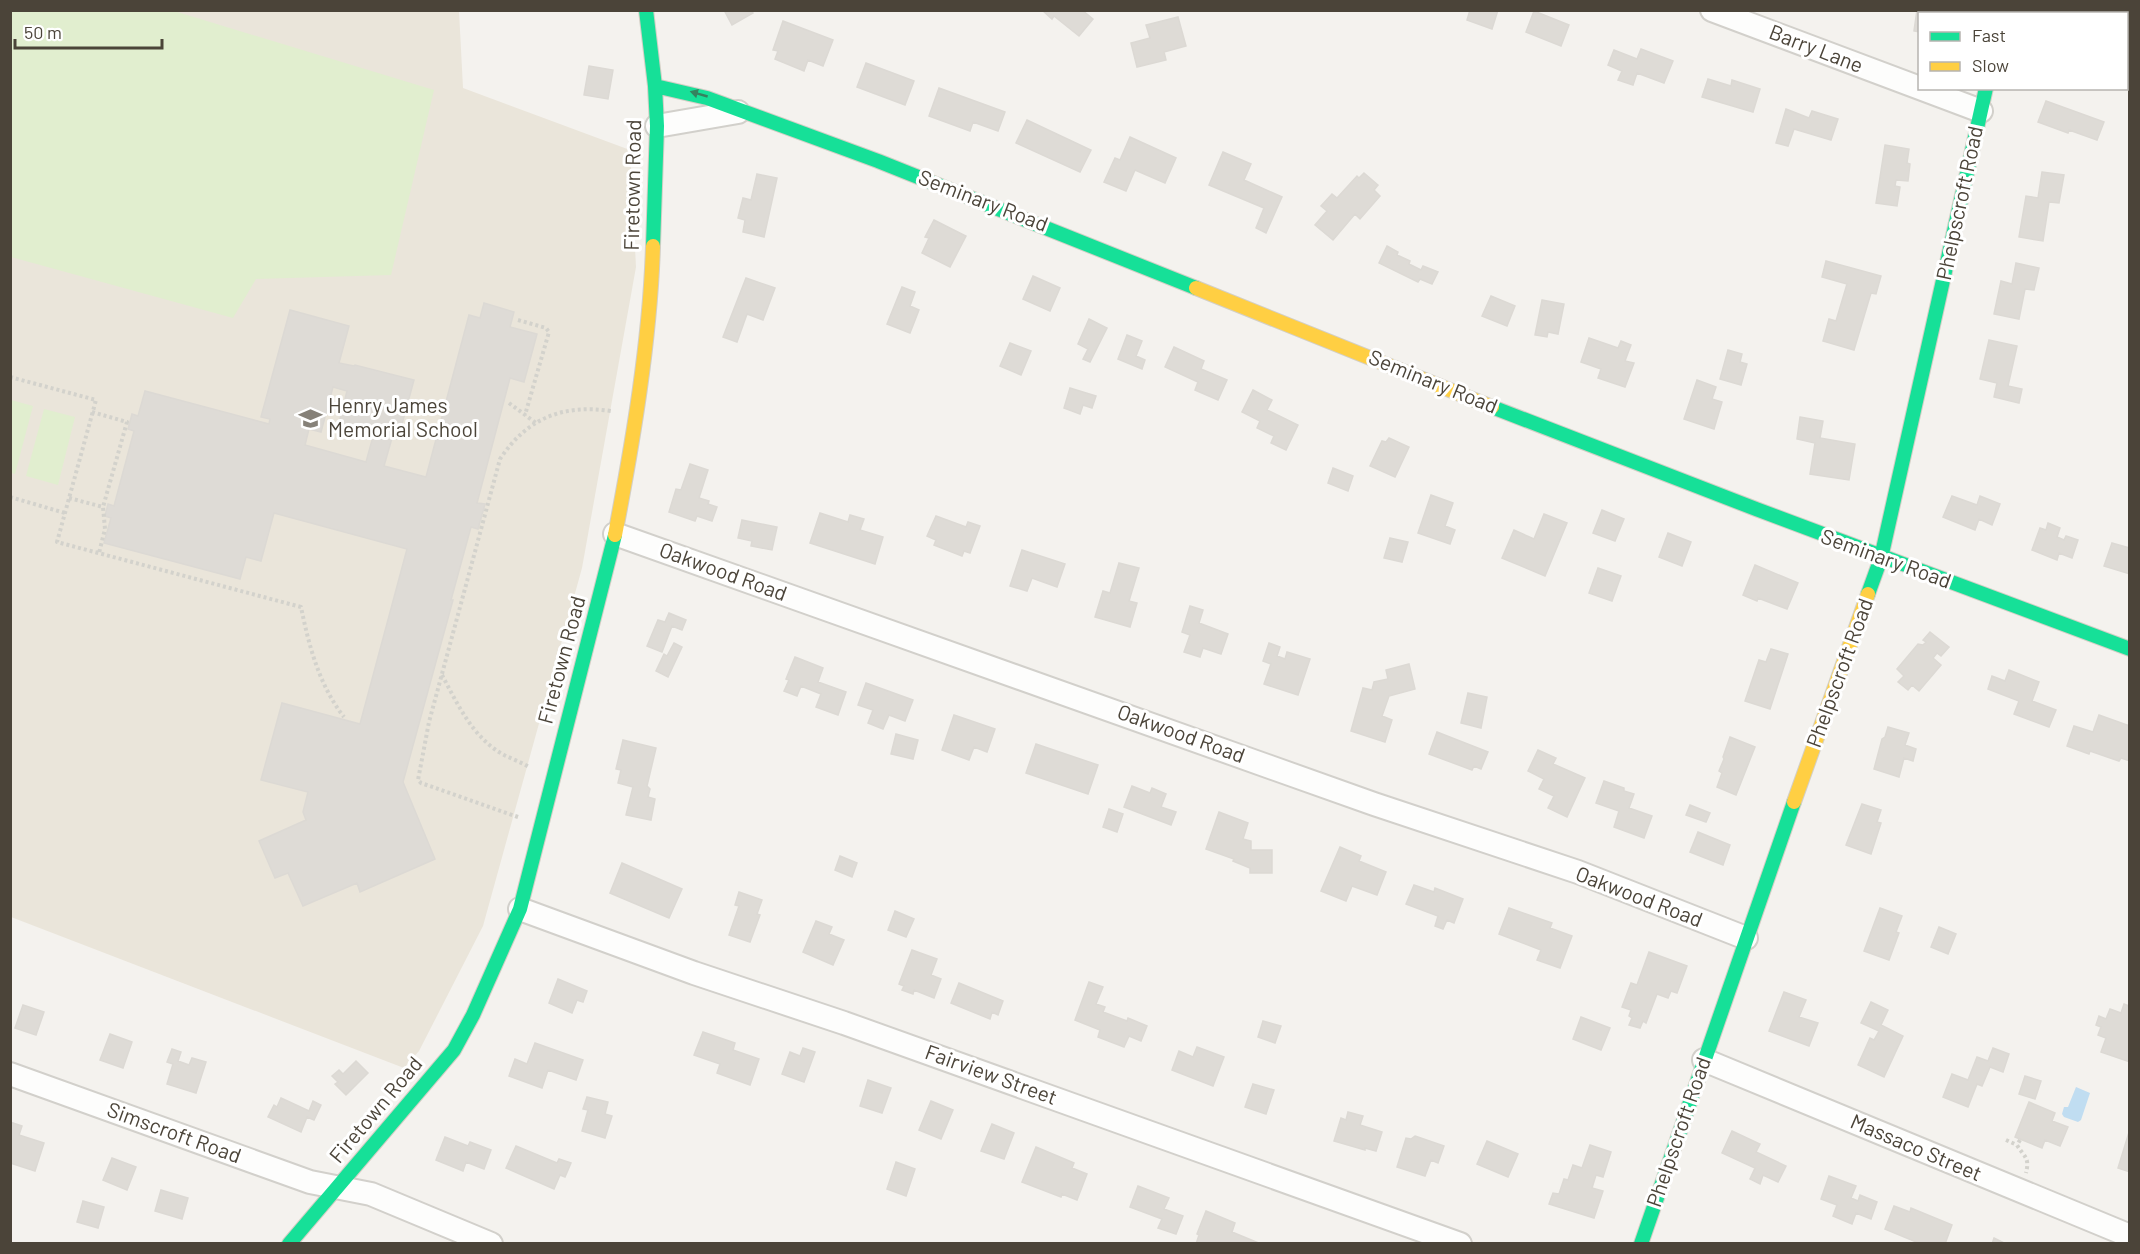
<svg xmlns="http://www.w3.org/2000/svg" width="2140" height="1254" viewBox="0 0 2140 1254" font-family="Barlow,sans-serif">
  <rect width="100%" height="100%" fill="#f4f2ee"/>
  <path fill="#eae5da" d="M10,11H459L463,88L630,150L636,267L582,568L483,926L419,1051L404,1068L11,917Z"/>
  <path fill="#e1eecf" d="M10,11H174L434,90L391,275L256,279L233,318L11,257Z
    M11,400L33,406L15,474L11,473Z
    M44,409L75,417L58,485L26,476Z"/>
  <path fill="#c0ddf1" d="M2076,1087L2090,1093L2081,1120L2078,1122L2064,1117L2062,1114L2064,1107H2068Z"/>
  <path fill="#dedbd6" stroke="#dcd9d4" stroke-width="1.5" fill-rule="evenodd" d="M724,10H751L753,13L732,25Z
    M1042,10H1082L1093,19L1079,36L1054,16L1052,19Z
    M1498,10L1492,29L1467,20L1470,10Z
    M1917,10H1945L1944,14H1920V32L1914,31Z
    M1534,11L1569,25L1561,46L1526,32Z
    M1178,17L1186,46L1164,52L1166,60L1137,67L1131,43L1150,38L1146,25Z
    M783,21L833,40L823,66L808,60L804,71L775,59L778,51L773,50Z
    M1641,49L1673,61L1664,83L1637,73L1633,85L1618,80L1622,71L1608,65L1614,50L1637,59Z
    M866,63L914,81L905,105L857,87Z
    M589,66L613,70L608,99L584,95Z
    M1708,79L1731,86L1732,80L1760,89L1753,112L1702,97Z
    M939,88L1005,112L998,131L973,122L970,131L929,116Z
    M2046,101L2104,122L2097,140L2069,130L2068,133L2038,122Z
    M1786,109L1809,118L1812,111L1838,119L1831,140L1794,129L1788,146L1776,143Z
    M1027,120L1091,150L1080,172L1016,143Z
    M1130,137L1176,158L1165,183L1135,170L1126,191L1104,182L1115,158L1120,160Z
    M1885,145L1909,149L1907,163L1910,164L1908,181L1896,180L1895,186L1900,187L1897,206L1876,203Z
    M1223,152L1251,164L1244,180L1282,197L1266,233L1256,228L1264,208L1209,185Z
    M2042,172L2064,175L2059,203L2049,202L2043,241L2019,237L2026,196L2038,198Z
    M1364,173L1378,185L1374,190L1380,196L1360,219L1355,214L1333,240L1315,225L1327,211L1321,206L1332,194L1337,198L1357,176L1359,178Z
    M757,174L777,178L764,237L743,232L745,220L738,218L743,198L751,200Z
    M934,220L966,236L950,267L922,253L929,238L925,237Z
    M1387,246L1398,252L1397,255L1410,261L1409,264L1421,270L1423,266L1438,272L1432,284L1420,279L1418,282L1379,263Z
    M1826,261L1881,276L1876,294L1871,293L1854,350L1823,341L1829,319L1836,321L1847,284L1822,277Z
    M2016,263L2039,268L2034,290L2025,289L2019,319L1994,314L2001,281L2012,284Z
    M1033,276L1060,288L1050,311L1023,299Z
    M746,278L775,288L763,320L747,314L737,342L723,337Z
    M902,287L915,292L910,306L919,310L910,333L887,324Z
    M1491,296L1515,306L1507,326L1482,316Z
    M1542,300L1564,304L1558,334L1548,332L1547,337L1535,335Z
    M484,303L514,312L510,327L537,334L524,382L510,378L477,503L485,504L478,529L471,527L451,600H453L403,782L435,859L360,892L357,883L303,906L288,873L275,878L259,841L306,820L303,812L308,792L261,780L282,703L360,724L407,549L274,513L261,561L246,557L240,579L104,543L111,518L105,516L108,504L114,506L134,431L128,429L132,414L138,416L145,391L269,424L270,419L261,417L290,310L349,326L339,363L354,366L355,365L414,380L398,439L392,438L384,466L426,477L469,315L480,318ZM333,387L347,391L339,423L374,433L366,462L305,445L309,429L321,432Z
    M1089,319L1107,328L1090,362L1083,359L1088,349L1078,344Z
    M1127,335L1142,341L1136,356L1145,360L1142,369L1118,359Z
    M1589,338L1618,348L1621,341L1631,345L1625,361L1634,363L1625,387L1598,378L1601,369L1581,362Z
    M1989,340L2017,346L2008,386L2022,389L2019,403L1994,397L1997,383L1980,379Z
    M1010,343L1031,351L1021,375L1000,366Z
    M1174,347L1204,361L1201,369L1227,380L1218,400L1195,390L1198,382L1165,367Z
    M1728,350L1742,354L1740,362L1747,364L1741,385L1720,379Z
    M1697,380L1716,387L1712,399L1722,402L1714,429L1684,419Z
    M1070,388L1096,396L1092,408L1083,405L1080,414L1064,408Z
    M1253,390L1272,400L1267,410L1298,425L1286,450L1271,443L1274,436L1257,428L1260,421L1242,412Z
    M1800,417L1823,421L1820,438L1855,444L1849,480L1810,474L1815,443L1797,439Z
    M1389,438L1409,447L1395,477L1370,466L1382,441L1386,442Z
    M690,464L708,470L699,498L709,501L708,504L717,507L712,521L697,516L695,521L669,512L676,489L681,490Z
    M1333,468L1353,476L1348,491L1328,483Z
    M1431,495L1453,503L1445,526L1455,530L1450,544L1418,533Z
    M1952,496L1977,505L1980,496L2000,504L1992,525L1979,519L1975,530L1943,517Z
    M1602,510L1624,519L1615,541L1593,533Z
    M820,513L848,522L850,515L864,519L860,530L883,537L875,564L810,543Z
    M1544,514L1567,523L1545,576L1502,558L1514,530L1534,539Z
    M936,516L966,527L968,522L980,526L970,553L964,551L962,556L934,545L936,540L927,536Z
    M742,520L777,527L772,550L751,546L752,541L738,538Z
    M2048,523L2060,528L2057,537L2064,540L2066,536L2078,540L2072,558L2059,553L2057,560L2032,550L2040,528L2046,530Z
    M1668,533L1691,542L1682,566L1659,557Z
    M1390,538L1408,542L1402,562L1384,558Z
    M2112,543L2130,548V574L2104,566Z
    M1022,550L1065,564L1057,587L1032,578L1027,591L1010,586Z
    M1119,563L1139,568L1129,601L1137,603L1130,627L1095,617L1103,591L1110,593Z
    M1755,565L1798,583L1787,609L1758,598L1757,601L1743,595Z
    M1598,568L1621,576L1612,601L1589,593Z
    M1190,606L1203,610L1199,623L1228,634L1221,654L1203,648L1200,657L1184,652L1190,635L1182,632Z
    M669,613L686,620L682,630L672,626L662,652L647,646L658,620L665,622Z
    M1930,632L1949,647L1941,656L1937,653L1933,658L1941,665L1919,691L1912,685L1908,690L1898,682L1904,676L1897,669L1918,644L1923,645L1926,642L1923,640Z
    M674,643L682,647L668,677L656,671L664,654L667,656Z
    M1269,643L1280,647L1277,656L1285,659L1287,652L1310,659L1298,695L1264,684L1271,664L1263,661Z
    M1771,649L1788,654L1770,709L1745,701L1759,660L1766,662Z
    M795,657L823,668L818,682L846,692L838,715L816,707L821,694L801,686L797,696L784,691L789,680L786,679Z
    M1409,664L1415,689L1389,696L1382,716L1392,720L1385,742L1351,731L1363,688L1372,690L1374,682L1388,679L1386,670Z
    M2009,670L2039,682L2032,701L2056,710L2049,727L2014,714L2019,701L1988,689L1992,676L2005,681Z
    M866,683L913,700L905,721L889,715L883,729L868,723L873,710L858,705Z
    M1468,693L1487,697L1481,728L1461,723Z
    M954,715L995,729L987,752L974,747L969,760L942,750Z
    M2099,715L2130,726V761L2121,758L2119,761L2090,751L2089,754L2067,746L2074,726L2093,732Z
    M1888,727L1909,733L1905,745L1916,749L1913,761L1904,758L1899,777L1874,769L1882,739L1885,737Z
    M1437,732L1488,752L1481,769L1474,766L1472,770L1429,754Z
    M896,734L918,740L913,759L891,754Z
    M1730,737L1755,747L1736,795L1717,787L1722,773L1719,771L1724,759L1723,757Z
    M623,740L656,748L647,786L650,789L648,797L655,799L651,820L626,815L633,787L618,783L621,770L616,769Z
    M1036,744L1098,765L1088,794L1026,773Z
    M1538,750L1556,758L1553,764L1585,778L1567,817L1548,808L1554,796L1539,789L1544,779L1528,771Z
    M1604,781L1624,788V791L1634,794L1629,808L1652,816L1644,838L1614,827L1619,811L1596,803Z
    M1132,786L1150,793L1152,788L1166,794L1161,807L1176,812L1171,825L1124,807Z
    M1862,804L1881,810L1877,822L1881,823L1871,854L1846,845Z
    M1690,805L1710,813L1706,822L1686,815Z
    M1109,809L1123,814L1117,832L1103,827Z
    M1219,812L1248,823L1243,839L1251,841V850H1272V873H1250V868L1233,861L1234,859L1206,849Z
    M1698,832L1730,845L1723,865L1690,852Z
    M1340,847L1361,856L1359,861L1386,872L1377,895L1352,886L1346,901L1321,891Z
    M840,856L857,863L852,877L835,870Z
    M622,863L682,889L669,918L610,893Z
    M1414,885L1434,892L1435,888L1463,899L1454,923L1447,920L1443,929L1435,926L1438,916L1406,904Z
    M739,892L762,900L757,914L760,915L750,942L729,935L739,906L735,905Z
    M1509,908L1552,923L1550,928L1572,936L1560,968L1537,960L1541,950L1499,934Z
    M1880,908L1902,916L1896,932L1899,933L1889,960L1864,951Z
    M895,911L914,919L906,937L888,930Z
    M816,921L832,927L829,934L844,940L833,965L803,952Z
    M1939,927L1956,934L1948,954L1931,947Z
    M912,950L937,959L931,975L941,979L934,998L914,990L913,994L902,990L904,986L899,984Z
    M1649,952L1687,966L1677,993L1671,991L1668,998L1657,994L1646,1023L1643,1021L1640,1028L1629,1025L1632,1018L1629,1016L1631,1010L1622,1007L1631,983L1637,985Z
    M558,979L587,991L583,1002L577,1000L572,1013L549,1003Z
    M1089,982L1103,987L1096,1004L1105,1007L1103,1012L1127,1021L1128,1018L1147,1026L1141,1041L1129,1036L1124,1047L1098,1037L1100,1030L1075,1020Z
    M959,983L1003,1001L998,1015L992,1012L990,1019L951,1003Z
    M1784,992L1806,1000L1799,1017L1818,1023L1809,1046L1769,1031Z
    M1871,1002L1888,1010L1881,1025L1903,1036L1884,1077L1858,1065L1870,1038L1874,1040L1879,1031L1861,1023Z
    M2124,1004L2129,1006L2130,1004V1062L2101,1052L2106,1038L2098,1035L2101,1027L2096,1025L2099,1016L2106,1019L2110,1009L2121,1013Z
    M23,1005L44,1012L36,1035L15,1028Z
    M1581,1017L1610,1028L1601,1050L1573,1039Z
    M1263,1021L1281,1026L1275,1043L1258,1037Z
    M703,1032L735,1043L733,1050L759,1059L750,1085L717,1073L720,1064L694,1055Z
    M110,1034L132,1042L123,1068L100,1060Z
    M535,1043L583,1060L576,1080L548,1070L542,1088L509,1076L515,1059L527,1064Z
    M1197,1047L1224,1057L1213,1086L1172,1070L1179,1051L1193,1057Z
    M803,1048L815,1052L804,1082L782,1074L790,1052L800,1056Z
    M1993,1048L2009,1054L2003,1072L1990,1067L1982,1086L1977,1084L1968,1107L1943,1097L1952,1074L1968,1080L1977,1057L1988,1061Z
    M172,1049L181,1052L178,1061L189,1065L192,1058L206,1062L196,1093L167,1084L173,1064L167,1062Z
    M356,1061L368,1073L346,1095L335,1084L338,1082L332,1076L339,1070L343,1074Z
    M2025,1076L2041,1081L2035,1099L2019,1094Z
    M868,1080L891,1088L882,1113L860,1106Z
    M1253,1084L1274,1090L1266,1114L1245,1107Z
    M587,1097L608,1102L605,1114L612,1116L605,1138L582,1131L588,1110L583,1109Z
    M281,1098L309,1111L313,1101L321,1105L314,1120L307,1117L301,1132L268,1117L274,1105L277,1107Z
    M931,1101L953,1110L941,1139L919,1130Z
    M2029,1102L2055,1113L2052,1121L2068,1127L2060,1146L2045,1140L2042,1148L2015,1137Z
    M1348,1112L1363,1116L1360,1125L1382,1132L1376,1151L1365,1148V1150L1334,1141L1341,1118L1346,1120Z
    M10,1122L22,1126L19,1135L44,1143L35,1171L10,1163Z
    M992,1124L1014,1133L1004,1159L981,1151Z
    M2130,1129V1172L2118,1168Z
    M1732,1131L1760,1144L1756,1152L1786,1166L1778,1182L1763,1175L1760,1184L1750,1179L1755,1168L1722,1153Z
    M1415,1136L1444,1146L1438,1163L1431,1160L1425,1176L1397,1167L1406,1138L1411,1139Z
    M445,1137L468,1146L470,1142L491,1150L484,1169L466,1162L463,1171L436,1160Z
    M1487,1141L1518,1154L1508,1177L1477,1164Z
    M1590,1145L1611,1152L1603,1177L1596,1175L1592,1188L1603,1191L1594,1218L1549,1204L1553,1193L1559,1194L1564,1179L1568,1180L1573,1165L1582,1168Z
    M516,1146L557,1163L559,1159L571,1163L565,1177L560,1175L554,1189L506,1168Z
    M1036,1147L1074,1163L1072,1168L1087,1174L1077,1200L1062,1194L1061,1197L1022,1182Z
    M112,1158L136,1167L127,1190L103,1180Z
    M896,1162L915,1169L906,1196L887,1189Z
    M1829,1176L1856,1186L1851,1198L1858,1201L1860,1195L1877,1202L1871,1219L1856,1213L1852,1224L1833,1216L1837,1205L1821,1199Z
    M1138,1186L1169,1198L1164,1209L1183,1216L1176,1234L1158,1228L1162,1219L1130,1207Z
    M161,1190L188,1198L182,1219L155,1211Z
    M83,1201L104,1207L98,1228L77,1222Z
    M1894,1206L1910,1212L1911,1208L1952,1225L1945,1244H1921L1885,1229Z
    M1206,1211L1235,1223L1232,1232L1261,1244H1196L1199,1235L1197,1234Z
    M1994,1238L2006,1244H1992Z"/>
  <g fill="none" stroke-linecap="round" stroke-linejoin="round">
    <defs>
      <path id="street" d="M1712,10L1981,111
        M2004,14V10
        M2126,74L2130,75
        M657,126L738,112
        M615,534L1374,804L1578,872L1746,938
        M520,909L694,973L844,1023L1460,1244
        M1704,1060L2130,1236
        M10,1074L310,1182L371,1194L491,1244"/>
      <path id="fast" d="M646,10L655,86L657,126L653,246
        M655,86L707,98L878,161L1196,288
        M1492,407L1756,509L2130,649
        M1868,594L1881,558L1986,88
        M289,1244L454,1050L473,1015L520,909L615,535
        M1641,1244L1794,802"/>
      <path id="slow" d="M1196,288L1492,407
        M615,535C633,441 650,341 653,246
        M1794,802L1868,594"/>
    </defs>
    <use href="#street" stroke="#d2d0cb" stroke-width="26"/>
    <use href="#fast" stroke="#d3cfc5" stroke-width="16"/>
    <use href="#slow" stroke="#d3cfc5" stroke-width="16"/>
    <path stroke="#d3d2cc" stroke-width="4" stroke-dasharray="3 3" stroke-linecap="butt" d="M518,320L546,328L549,332L525,415
      M10,377L96,400L57,542L301,607C309,646 319,685 344,717
      M509,403L536,423
      M92,412L127,422L103,507
      M10,497L65,513
      M69,498L103,507L105,529L99,553
      M442,675C458,705 473,738 504,755C512,759 521,762 529,767
      M518,817L421,783L418,780L429,722L500,459C527,418 563,404 611,411
      M2006,1140L2017,1145
      M2020,1140L2017,1145C2024,1157 2030,1157 2026,1173"/>
    <use href="#street" stroke="#fdfdfc" stroke-width="22"/>
    <use href="#fast" stroke="#16e098" stroke-width="14"/>
    <use href="#slow" stroke="#ffcf43" stroke-width="14"/>
  </g>
  <defs><path id="oneway-solid" d="M-6-.8H1V-3.2L6.5 0L1 3.2V.8H-6Z" transform="scale(1.5)"/></defs>
  <use fill="#36825f" href="#oneway-solid" transform="translate(699 94) rotate(-164)"/>
  <defs>
    <symbol id="school-bare" viewBox="-9 -9 18 18"><path d="M0-5L7-2L0 1L-7-2ZM-4 1L0 2.5L4 1V4Q0 6-4 4Z" fill="#868178" stroke="#fff" stroke-width="2.5" paint-order="stroke"/></symbol>
  </defs>
  <g fill-rule="evenodd">
    <use href="#school-bare" x="294" y="402" width="33" height="33"/>
  </g>
  <g text-anchor="middle" stroke-width="6" stroke-linejoin="round" paint-order="stroke">
    <g font-size="21" fill="#4b4439" stroke="#fff">
      <text transform="translate(1816 49) rotate(21)" y="7">Barry Lane</text>
      <text transform="translate(633 185) rotate(-89)" y="7">Firetown Road</text>
      <text transform="translate(983 201) rotate(21)" y="7">Seminary Road</text>
      <text transform="translate(1960 203) rotate(-78)" y="7">Phelpscroft Road</text>
      <text transform="translate(1433 382) rotate(22)" y="7">Seminary Road</text>
      <text transform="translate(1886 559) rotate(20)" y="7">Seminary Road</text>
      <text transform="translate(723 572) rotate(20)" y="7">Oakwood Road</text>
      <text transform="translate(562 660) rotate(-75)" y="7">Firetown Road</text>
      <text transform="translate(1840 673) rotate(-70)" y="7">Phelpscroft Road</text>
      <text transform="translate(1181 734) rotate(20)" y="7">Oakwood Road</text>
      <text transform="translate(1639 897) rotate(21)" y="7">Oakwood Road</text>
      <text transform="translate(991 1075) rotate(20)" y="7">Fairview Street</text>
      <text transform="translate(376 1110) rotate(-50)" y="7">Firetown Road</text>
      <text transform="translate(1679 1132) rotate(-71)" y="7">Phelpscroft Road</text>
      <text transform="translate(174 1133) rotate(20)" y="7">Simscroft Road</text>
      <text transform="translate(1916 1148) rotate(23)" y="7">Massaco Street</text>
    </g>
    <g font-size="21" fill="#4b4439" stroke="#fff" text-anchor="start">
      <text x="328" y="413">Henry James<tspan x="328" dy="24">Memorial School</tspan></text>
    </g>
  </g>
  <rect width="2140" height="1254" fill="none" stroke="#4b4439" stroke-width="24"/>
  <rect x="1918" y="12" width="210" height="78" fill="#ffffff" stroke="#b7b4b0" stroke-width="1.5"/>
  <rect x="1930" y="32" width="30" height="9" fill="#16e098" stroke="#b7b4b0" stroke-width="1.5"/>
  <text x="1972" y="42" font-size="18" fill="#4b4439">Fast</text>
  <rect x="1930" y="62" width="30" height="9" fill="#ffcf43" stroke="#b7b4b0" stroke-width="1.5"/>
  <text x="1972" y="72" font-size="18" fill="#4b4439">Slow</text>
  <path d="M15 39v9h147v-9" fill="none" stroke="#4b4439" stroke-width="3"/>
  <text x="24" y="39" font-size="18" fill="#4b4439" stroke="#ffffff" stroke-width="4.5" paint-order="stroke">50 m</text>
</svg>
